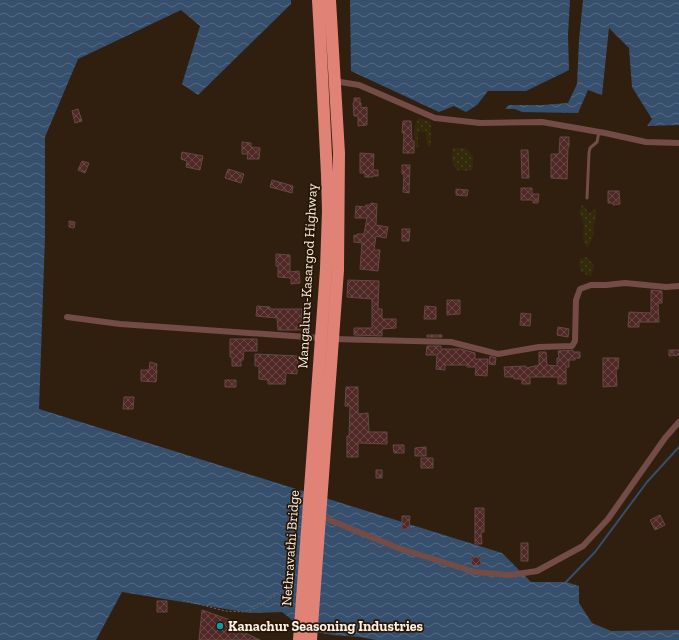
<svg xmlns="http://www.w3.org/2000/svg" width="679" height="640" viewBox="0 0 679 640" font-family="'Zilla Slab',serif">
  <defs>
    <pattern id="sand-dots" width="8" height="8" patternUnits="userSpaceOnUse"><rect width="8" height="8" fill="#332a09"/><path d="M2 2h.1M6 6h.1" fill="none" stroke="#473f21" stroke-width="1.8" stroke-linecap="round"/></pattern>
    <pattern id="water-waves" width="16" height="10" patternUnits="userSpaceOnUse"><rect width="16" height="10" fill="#364f6d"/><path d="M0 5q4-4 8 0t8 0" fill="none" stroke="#546982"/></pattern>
    <pattern id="building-cross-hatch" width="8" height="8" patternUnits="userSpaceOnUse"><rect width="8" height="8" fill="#502927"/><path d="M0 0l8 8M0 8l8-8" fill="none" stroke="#6a4846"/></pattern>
  </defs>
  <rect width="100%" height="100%" fill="#301f0e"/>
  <path fill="url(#sand-dots)" d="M419,118L431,122V147L427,145L426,132H418V148H415C415,138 412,125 419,118Z
    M453,148H465L473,155V166L471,171L457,170C451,162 451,158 453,148Z
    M582,205L586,208L587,211L589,213L596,209V218L593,227L594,233L588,248L584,243L583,232L584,224L579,212Z
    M587,257L594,265L591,277L580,271L579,259Z"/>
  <path fill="url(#water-waves)" d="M0,0H291V4L198,95L182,84L200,26L181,10L78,59L45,137V237L39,409L502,553L531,582H566L579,586V603L592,623L611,631L679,630V640H376L360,637L333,635L305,630L282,612L250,613L122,592L96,640H0Z
    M350,0H570L568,35L569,70L526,91H488L477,105L466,112L454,106L439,112L351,71Z
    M583,0H679V125L647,126L652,119L632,87L629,48L609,28L602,95L588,90L578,113L522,112L515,109H505L509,105H542L568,103L577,84L579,40Z"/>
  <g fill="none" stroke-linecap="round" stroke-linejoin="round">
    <path stroke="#364f6d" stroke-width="2" d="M566,582L595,552L647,482L679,447"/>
  </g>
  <path fill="url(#building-cross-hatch)" stroke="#644846" d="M354,98H360V103H361V108L367,107V125L358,126V116H354L353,103H354Z
    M78,109L82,121L75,123L72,111Z
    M403,121H411L412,141H414V153H403L404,133H402Z
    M560,137H569V147H568L567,179L551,178V154H559Z
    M242,142L251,143V147L260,148L259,159H247L248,154H242Z
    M521,150H528L529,178H522Z
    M182,152L203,156L200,170L186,167L187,161L181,159Z
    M360,153L374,154L373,170H378V176H373V177H365V173H360Z
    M82,161L89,163L85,173L78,170Z
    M402,165H410L409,193L403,192L404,174H402Z
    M228,169L244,174L241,183L225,178Z
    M272,180L293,186L292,193L270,187Z
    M521,188H532V194H539L538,203H533V200H521Z
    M456,189L468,190L467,196L456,195Z
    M608,191H619L620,204L613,205V203H608Z
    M371,203L377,204L376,225L388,227L386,238L376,236L374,250H380L378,271L360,269L362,243L354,242V235L357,236V234H364L367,218H355L356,206L365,207L366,205H371Z
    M69,221L75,222L74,228L69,227Z
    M402,229H410L409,241H402Z
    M276,254L290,255V272L299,271L300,283L291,284V278L278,277V266H276Z
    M348,280L379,281L378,309H382V319H396V328L382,329V336L354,335V328H372V299L347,297Z
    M651,290L662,291V303H658L659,322H639V327H628L629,312L651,313Z
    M447,300H460V314L447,315Z
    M257,306L270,307V309H302V330H278L277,318L256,316Z
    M425,306L436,307V319H424Z
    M521,313L531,314L530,326L520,325Z
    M558,327L569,329L568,337L557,335Z
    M427,335H442V337H427Z
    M230,339H257V351H244L243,360H241V366H232V357H230Z
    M427,346H441V349H461L475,353V359H488L487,376L475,375L476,367H467V365H445V370L436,369L437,355H426Z
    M573,350V352H580V358H575V360H569V367H566V384H558V377H530V384H522V379H514V377H505L504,367L526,366V368L539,365V352H546L547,365L557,366V358H559L558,351Z
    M669,350H679V355L669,356Z
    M255,354L298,356L297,374L286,373L285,384H268V380L259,379V366H255Z
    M490,356L496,358L495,365L489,364Z
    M603,358H619L618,369H616L617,386L603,387Z
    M150,362L157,364L156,370H157L156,382L141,381V370H149Z
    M225,380H236V387H225Z
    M346,387H358V414L368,413L369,432H387V444L358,443V457H347V436H349L350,406H345Z
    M124,397H134L133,409H123Z
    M393,445H404V453H394Z
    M426,447V456H415V448Z
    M421,458H433V468H421Z
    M376,470H382V478H376Z
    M475,508H484V532H481L482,544H475Z
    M660,515L665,525L655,530L650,520Z
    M402,516H410L409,529H402Z
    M521,543H528V561H521Z
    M471,557H480L481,565H472Z
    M157,601H167V612H157Z
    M202,610L239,623V630L260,640H199Z"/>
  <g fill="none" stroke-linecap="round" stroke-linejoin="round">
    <path stroke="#756657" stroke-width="1" stroke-dasharray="2 2" stroke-linecap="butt" d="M183,600L225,611L244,612L256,608L281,591L292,588"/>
    <path stroke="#734c47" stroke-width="3" d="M587,198L589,153L590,148L597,142L599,132"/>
    <path stroke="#734c47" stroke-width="6" d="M334,81L359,85L435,118L480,123L542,122L605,133L646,142L679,143
      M67,317L120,324L321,338
      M333,339L451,342L498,354L539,347L572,346L575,341L576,300L580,289L591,285H606L625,283L666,287L679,286
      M320,516L398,548L475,572L510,575L537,571L583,546L608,519L665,438L679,422"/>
    <path stroke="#e08276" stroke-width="12" d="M299,640L326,269L328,211L327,175L320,35L318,0
      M311,640L338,270L339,153L330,0"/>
  </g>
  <circle fill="#0f9aa8" stroke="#261605" stroke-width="1.5" cx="220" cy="626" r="4"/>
  <g text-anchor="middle" stroke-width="3.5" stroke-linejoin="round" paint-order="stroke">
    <g font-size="14" fill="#fcf0e6" stroke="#261605">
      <text transform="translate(307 276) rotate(-87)" y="5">Mangaluru-Kasargod Highway</text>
      <text transform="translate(290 548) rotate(-86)" y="5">Nethravathi Bridge</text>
    </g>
    <g font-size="14" font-weight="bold" fill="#fcf0e6" stroke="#261605" text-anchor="start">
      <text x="228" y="631">Kanachur Seasoning Industries</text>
    </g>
  </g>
</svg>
